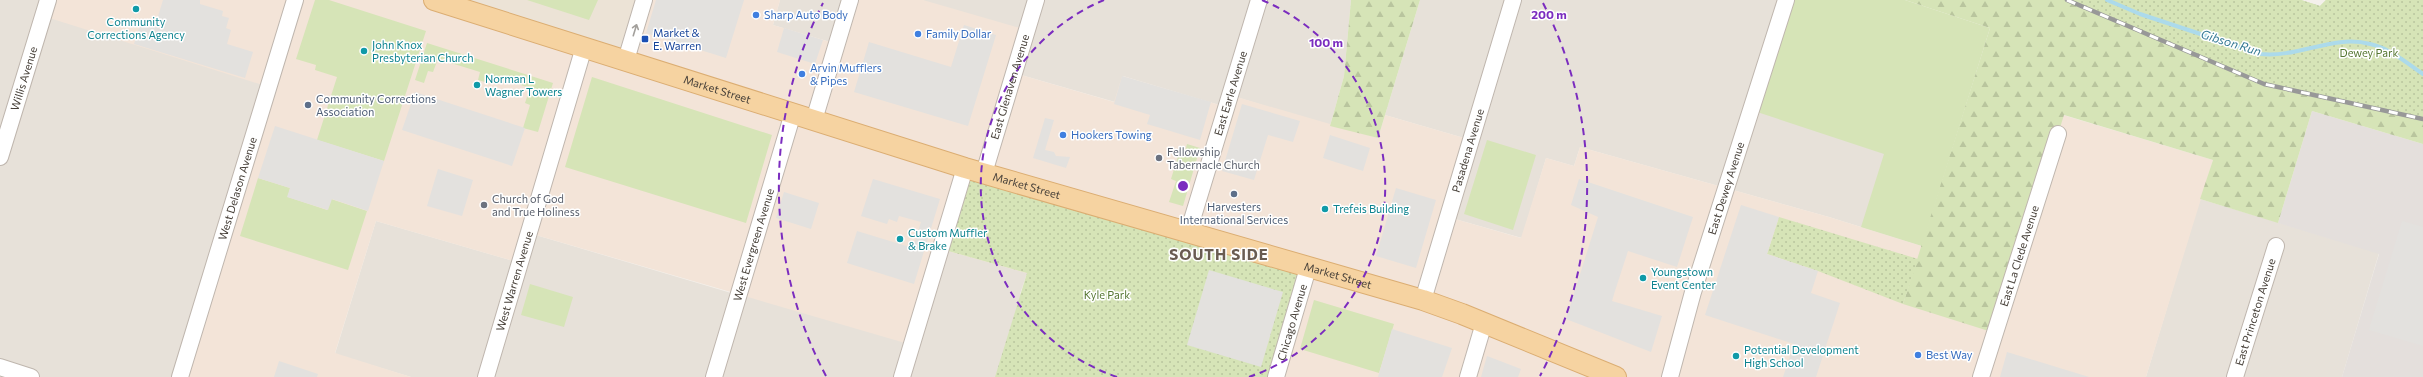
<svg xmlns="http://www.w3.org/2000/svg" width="2423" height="377" viewBox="0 0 2423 377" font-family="Commissioner,sans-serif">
  <defs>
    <pattern id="forest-firs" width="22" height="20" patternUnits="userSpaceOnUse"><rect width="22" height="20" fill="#d6e4b7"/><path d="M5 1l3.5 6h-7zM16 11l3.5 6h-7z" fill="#b9c59e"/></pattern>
    <pattern id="park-dots" width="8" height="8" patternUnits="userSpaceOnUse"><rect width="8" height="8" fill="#d6e4b7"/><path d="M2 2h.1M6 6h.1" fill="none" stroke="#b9c59e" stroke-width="1.8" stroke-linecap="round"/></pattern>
  </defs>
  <rect width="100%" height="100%" fill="#f4f0eb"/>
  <path fill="#e7e1d9" d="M0,0H48L269,86L180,377H0Z
    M780,0H850L837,44L773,25Z
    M923,0H1351L1344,76L1330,126L1230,95L1226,107L1123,76L1115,102L1014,73Z
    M1420,0H1905L1922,246L1829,217L1580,147L1574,166L1546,158L1522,238L1448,217L1471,140L1385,115Z
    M2200,199L2379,253L2342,377H2146Z
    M376,221L520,263L529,233L738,295L941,249L1027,273L1020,294L1276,377H411L335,354Z"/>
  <path fill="#f3e4d8" d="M48,0H780L773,25L837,44L850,0H923L1027,30L1014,73L1114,102L1122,76L1226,107L1230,95L1378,138L1385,115L1471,140L1448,217L1521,238L1546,158L1574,166L1580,147L1829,217L1922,246L1903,304L2058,134L2063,115L2213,160L2146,377H1276L1026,273L941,249L912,345L529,233L520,263L376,221L335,353L411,377H180L269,87L43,16Z"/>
  <path fill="#e4dfdc" d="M2312,111L2423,144V377H2342L2379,254L2278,223Z"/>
  <path fill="#ece3d6" d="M434,0H644L626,60Z"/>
  <path fill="#d6e4b7" d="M315,0H329L426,31L384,161L317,140L337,77L315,70L316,65L296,59Z
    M527,0H598L589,20Z
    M1786,0H1905L1990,28L1922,246L1861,227L1884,154L1751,110Z
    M427,43L553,83L538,132L523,128L530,105L525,103L530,88L488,74L485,82L478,80L480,72L438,59L433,72L428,71L424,83L415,80Z
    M592,77L772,135L746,223L565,167Z
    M1487,140L1536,155L1513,230L1464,214Z
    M1187,144L1200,148L1183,206L1169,202L1176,181L1171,179L1179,153L1184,155Z
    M258,178L290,188L288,197L327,210L331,199L367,211L348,270L240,236Z
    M530,284L573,297L564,327L521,315Z
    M1314,300L1394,324L1379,373L1300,349Z"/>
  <path fill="url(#forest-firs)" d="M1351,0H1420L1378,138L1330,126L1344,76Z
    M1905,0H2301L2320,6L2326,0H2423V144L2312,111L2278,223L2200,199L2213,160L2064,115L1995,333L1903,304L1990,28Z"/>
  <path fill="url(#park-dots)" d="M2067,0H2301L2320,6L2326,0H2423V119L2264,84Z
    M965,168L1308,268L1276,377H995L1027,273L941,249Z
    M1779,217L1918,259L1903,304L1818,271L1767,254Z"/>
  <path fill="#e3e1de" d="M163,0H200V4L223,11L222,16L229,18L226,28L231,30L227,44L253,52L245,78L134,44L142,19L156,23Z
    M656,0H744L726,58L646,33Z
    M964,25L996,35L968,126L854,92L869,42L951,67Z
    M784,28L823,40L815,64L777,52Z
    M1122,76L1211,102L1200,140L1147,124L1150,115L1114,104Z
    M415,92L525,128L512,166L402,130Z
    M1242,104L1300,121L1293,142L1268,135L1254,180L1222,171Z
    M1045,118L1054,120L1045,150L1054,152L1056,156L1070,157L1066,168L1033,158Z
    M275,126L384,161L368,211L332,199L328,210L287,197L290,188L258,178Z
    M1330,135L1370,148L1363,171L1323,158Z
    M438,169L473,180L462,216L427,206Z
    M873,179L940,199L914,284L847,263L857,231L913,248L921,222L899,216L897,222L889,219L887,224L861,216Z
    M1579,179L1693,217L1677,267L1628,251L1615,291L1612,301L1662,316L1651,352L1566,319L1598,217L1571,205Z
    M1396,188L1436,200L1416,268L1376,256Z
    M784,192L819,203L811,229L776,218Z
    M1741,205L1779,217L1767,254L1818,271L1811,293L1840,303L1816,377H1783L1794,344L1705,315Z
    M2402,221L2423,227V346L2369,330Z
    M1209,270L1283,292L1261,367L1187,345Z
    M1392,329L1452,348L1442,377H1378Z
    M2007,352L2089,377H2000Z
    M1487,356L1521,369L1518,377H1481Z
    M279,361L318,374L317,377H274Z"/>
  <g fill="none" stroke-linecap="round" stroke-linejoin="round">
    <path stroke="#acdaeb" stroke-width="4" d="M2107,0L2140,14L2261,54C2298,58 2334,34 2370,44C2389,48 2407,63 2423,74"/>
    <defs>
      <g id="minor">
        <path d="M626,60L644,0"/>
        <path d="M814,120L850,0"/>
        <path id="s1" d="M0,157L48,0"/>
        <path id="s2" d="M984,173L1036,0"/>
        <path id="s3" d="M1188,233L1259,0"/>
        <path id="s4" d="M1423,300L1513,0"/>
        <path d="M0,367L31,377"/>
        <path id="s5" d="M180,377L295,0"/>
        <path id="s6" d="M486,377L584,47"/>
        <path id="s7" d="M714,377L793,113"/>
        <path d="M902,377L965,168"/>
        <path id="s8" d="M1276,377L1308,268"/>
        <path d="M1468,377L1484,323"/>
        <path id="s9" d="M1670,377L1693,292L1786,0"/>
        <path id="s10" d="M1981,377L2058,134"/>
        <path id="s11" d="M2235,377L2276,246"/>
      </g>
      <g id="major">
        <path id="s12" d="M434,0L965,168L1423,300L1462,314L1616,377"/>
      </g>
    </defs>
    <use href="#minor" stroke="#bfb6ae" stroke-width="18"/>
    <use href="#major" stroke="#dbad72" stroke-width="22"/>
    <use href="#minor" stroke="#fff" stroke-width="16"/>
    <use href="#major" stroke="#f6d3a1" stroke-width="20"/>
    <defs>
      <path id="rail" d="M2067,0L2264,84L2423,119"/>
    </defs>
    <use href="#rail" stroke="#989898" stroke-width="4.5"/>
    <use href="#rail" stroke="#fff" stroke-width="3" stroke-dasharray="9" stroke-linecap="butt"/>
  </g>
  <defs><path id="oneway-shaft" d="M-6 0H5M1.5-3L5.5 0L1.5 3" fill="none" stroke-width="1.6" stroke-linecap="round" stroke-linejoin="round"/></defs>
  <use stroke="#a3a09c" href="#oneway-shaft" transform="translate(635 30) rotate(-73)"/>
  <g fill="none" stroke="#7b2cbf" stroke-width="2" stroke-dasharray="7 5">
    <path d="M1117 377A202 202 0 0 1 1104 0M1262 0A202 202 0 0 1 1249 377"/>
    <path d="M826 376A404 404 0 0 1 823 3M1543 3A404 404 0 0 1 1540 376"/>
  </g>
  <g fill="#0f9aa8" stroke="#fff" stroke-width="1.5">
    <circle cx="136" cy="9" r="4"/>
    <circle cx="364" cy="51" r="4"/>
    <circle cx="477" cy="85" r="4"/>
    <circle cx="1325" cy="209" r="4"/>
    <circle cx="900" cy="239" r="4"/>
    <circle cx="1643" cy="278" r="4"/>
    <circle cx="1736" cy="356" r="4"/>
  </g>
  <g fill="#3f7fe0" stroke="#fff" stroke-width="1.5">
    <circle cx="756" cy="15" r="4"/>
    <circle cx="918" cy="34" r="4"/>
    <circle cx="802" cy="74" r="4"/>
    <circle cx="1063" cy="135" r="4"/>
    <circle cx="1918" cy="355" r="4"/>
  </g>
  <rect fill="#1a4fb4" stroke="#fff" stroke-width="1.5" x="641" y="35" width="8" height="8" rx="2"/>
  <g fill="#5c6f8a" stroke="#fff" stroke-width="1.5">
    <circle cx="308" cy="105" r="4"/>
    <circle cx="1234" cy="194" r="4"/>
  </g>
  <g fill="#6b7280" stroke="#fff" stroke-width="1.5">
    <circle cx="1159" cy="158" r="4"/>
    <circle cx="484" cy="205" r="4"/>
  </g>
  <g text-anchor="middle" stroke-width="3" stroke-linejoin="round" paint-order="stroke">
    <g font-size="11" fill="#366cbe" stroke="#fff" text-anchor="start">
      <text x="764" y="19">Sharp Auto Body</text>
      <text x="926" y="38">Family Dollar</text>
      <text x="810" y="72">Arvin Mufflers<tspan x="810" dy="13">&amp; Pipes</tspan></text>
      <text x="1071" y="139">Hookers Towing</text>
      <text x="1926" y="359">Best Way</text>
    </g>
    <g font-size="11" fill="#0d838f" stroke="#fff" text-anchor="start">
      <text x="136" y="26" text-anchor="middle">Community<tspan x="136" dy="13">Corrections Agency</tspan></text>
      <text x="372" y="49">John Knox<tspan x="372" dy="13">Presbyterian Church</tspan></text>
      <text x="485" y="83">Norman L<tspan x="485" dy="13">Wagner Towers</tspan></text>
      <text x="1333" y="213">Trefeis Building</text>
      <text x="908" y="237">Custom Muffler<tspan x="908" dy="13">&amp; Brake</tspan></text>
      <text x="1651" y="276">Youngstown<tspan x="1651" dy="13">Event Center</tspan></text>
      <text x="1744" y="354">Potential Development<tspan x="1744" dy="13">High School</tspan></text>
    </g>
    <g font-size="11" fill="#164399" stroke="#fff" text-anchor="start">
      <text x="653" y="37">Market &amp;<tspan x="653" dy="13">E. Warren</tspan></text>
    </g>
    <g font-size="11" fill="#547530" stroke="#fff">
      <text x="2369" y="57">Dewey Park</text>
      <text x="1107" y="299">Kyle Park</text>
    </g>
    <g font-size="11" fill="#474039" stroke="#fff">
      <text dy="4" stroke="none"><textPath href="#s1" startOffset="82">Willis Avenue</textPath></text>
      <text dy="4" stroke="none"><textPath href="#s2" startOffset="90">East Glenaven Avenue</textPath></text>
      <text dy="4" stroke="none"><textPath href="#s12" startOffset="297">Market Street</textPath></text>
      <text dy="4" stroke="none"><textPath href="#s3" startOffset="146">East Earle Avenue</textPath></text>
      <text dy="4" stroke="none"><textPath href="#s4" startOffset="156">Pasadena Avenue</textPath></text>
      <text dy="4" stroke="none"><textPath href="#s12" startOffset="621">Market Street</textPath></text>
      <text dy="4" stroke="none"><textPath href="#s9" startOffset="197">East Dewey Avenue</textPath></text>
      <text dy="4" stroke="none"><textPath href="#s5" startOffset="197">West Delason Avenue</textPath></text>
      <text dy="4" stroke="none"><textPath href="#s7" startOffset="138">West Evergreen Avenue</textPath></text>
      <text dy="4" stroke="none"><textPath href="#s10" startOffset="127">East La Clede Avenue</textPath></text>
      <text dy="4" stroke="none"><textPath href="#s12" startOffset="945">Market Street</textPath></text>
      <text dy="4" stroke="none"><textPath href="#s6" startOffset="100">West Warren Avenue</textPath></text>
      <text dy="4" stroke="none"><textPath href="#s11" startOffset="68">East Princeton Avenue</textPath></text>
      <text dy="4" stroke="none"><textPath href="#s8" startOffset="57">Chicago Avenue</textPath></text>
    </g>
    <g font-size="11" fill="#4e5e75" stroke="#fff" text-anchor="start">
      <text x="316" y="103">Community Corrections<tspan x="316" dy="13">Association</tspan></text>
      <text x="1234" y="211" text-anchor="middle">Harvesters<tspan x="1234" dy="13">International Services</tspan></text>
    </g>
    <g font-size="11" fill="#5b616d" stroke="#fff" text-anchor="start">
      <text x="1167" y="156">Fellowship<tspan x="1167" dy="13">Tabernacle Church</tspan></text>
      <text x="492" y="203">Church of God<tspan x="492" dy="13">and True Holiness</tspan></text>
    </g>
    <g font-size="12" font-style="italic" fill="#347994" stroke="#fff">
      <text transform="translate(2231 43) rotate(17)" y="4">Gibson Run</text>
    </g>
    <g font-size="15" font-weight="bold" letter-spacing="1" fill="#695c51" stroke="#fff">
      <text x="1219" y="260">SOUTH SIDE</text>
    </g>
  </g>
  <circle cx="1183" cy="186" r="6" fill="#7b2cbf" stroke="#fff" stroke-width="2"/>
  <g font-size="12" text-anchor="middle" font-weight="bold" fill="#7b2cbf" stroke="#fff" stroke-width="3" stroke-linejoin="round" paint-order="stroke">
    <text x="1549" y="19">200 m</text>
    <text x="1326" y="47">100 m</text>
  </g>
</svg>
